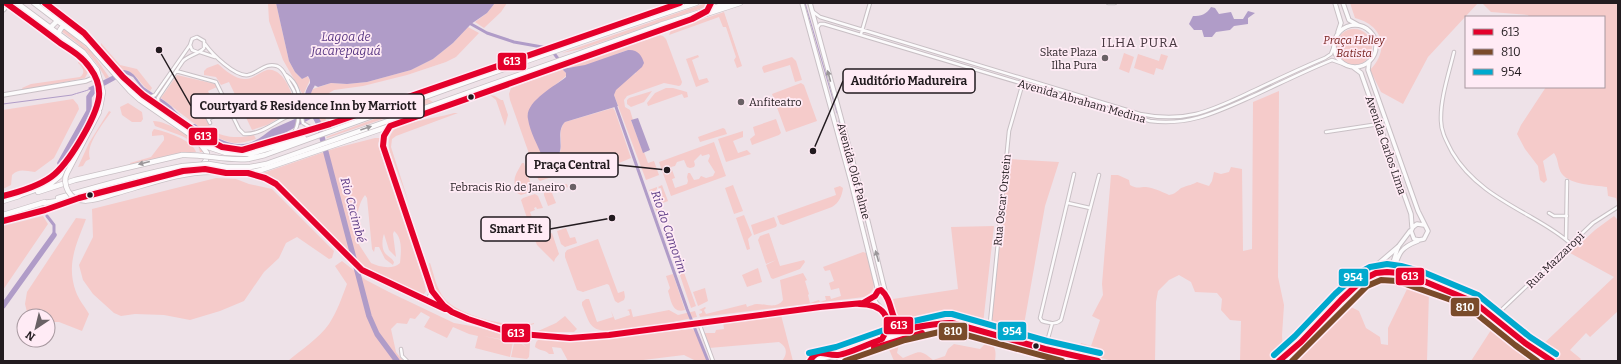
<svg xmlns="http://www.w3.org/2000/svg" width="1621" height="364" viewBox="0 0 1621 364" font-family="Bitter,serif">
  <rect width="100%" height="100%" fill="#eee2e8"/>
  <path fill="#f5cbca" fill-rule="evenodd" d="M268,3H276L289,61L295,72L302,79L307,76L310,80L303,95L283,60L269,21Z
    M495,3H507L501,12L484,28L475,22L487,13Z
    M706,3H708V6L581,49L562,53Z
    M1350,3H1478L1428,57L1403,104L1381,92L1370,70C1390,50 1383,25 1355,18Z
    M1482,3H1618V201L1617,202L1616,198L1608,196L1607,187C1594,185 1571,185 1562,174C1557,167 1559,160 1554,153L1543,161L1547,180L1544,183L1540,180L1538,166L1525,149L1517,134L1521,125L1546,87H1604V17H1529L1528,15L1491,12Z
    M724,12L742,66L737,68L734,60L736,57L726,27H723L719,17L669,35L671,30Z
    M468,27L479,33L456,57L446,62L407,75L363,86L334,90L329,93L323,104L326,121L320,123L309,97L310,92L313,89L331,83L347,84L367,82L411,70L433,59L453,43Z
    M63,28L91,51L109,77L106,79C94,56 82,46 61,31Z
    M1336 47a18 18 0 1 1 36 0a18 18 0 1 1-36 0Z
    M659,35L663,36L666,39L682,82L681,85L679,86L664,83L627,96L624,100L625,107L630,110L633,120H631L643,152H644L648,163L654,161L659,175L646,180L614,95C615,85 628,78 636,73L628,50C609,56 587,69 568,67Z
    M101,43L120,65L137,69L152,88L150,91C140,85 136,70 122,71L101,47Z
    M1124,53L1134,57L1129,73L1119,69Z
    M1138,54L1159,61L1161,54L1168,56L1163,70L1156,68L1154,75L1134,68Z
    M698,55L699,57L692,60L699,80L707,78L709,82L696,87L686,59Z
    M792,57L796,61L802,80L795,82L790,65L764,73L762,68L763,66Z
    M79,61L88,72L85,78L23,90L22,88L31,84L80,77C86,73 83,67 78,63Z
    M218,64C225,70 235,79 244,79C253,80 259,72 267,70C284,67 294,96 295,109L267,125L252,130L229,82L221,85L216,77L204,75V71L207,68Z
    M562,69L566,73V76L536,101L529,111L556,157C567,149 555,132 565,122L613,108L615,111L631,158L619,163L617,157L614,156L540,181L538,179L510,100L509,94L511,88Z
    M177,75L215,84L217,87L208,91L215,106L204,112C206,117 208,125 212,129C222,139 242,138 254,135L256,139C249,141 242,143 235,143C211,140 180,112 161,98Z
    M801,83L804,85L817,121L786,132L772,94Z
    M666,88H673L687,92L688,97L684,98L682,94L648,106L647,103L655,93Z
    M652,91L644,102L631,107L627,104V100L629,98Z
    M1279,91L1278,277L1284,305L1282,335L1283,353L1271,361H1240L1241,321L1230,320L1221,310L1222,299L1217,293L1195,292L1191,282L1179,275L1169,280L1158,291L1156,302L1155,361H1112L1079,352L1081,343L1091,346L1100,320L1092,316L1103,295L1102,284L1111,175H1118L1129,180L1130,185C1137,189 1139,187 1146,187C1154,188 1163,192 1169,195C1179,193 1177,189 1184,187C1189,185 1192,185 1197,182L1209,186L1212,181L1214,172L1221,174L1229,172L1231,167L1242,169L1243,251L1252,249L1253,102Z
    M490,95L495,96L501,100H503L508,115L505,126L496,100Z
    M73,99L78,105L79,109L54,158L35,172C25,171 19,168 12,175L11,185L3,189V110Z
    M428,99L433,102L327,138L326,137Z
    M128,103L142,112L143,119L141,122H132L122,115L120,107Z
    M109,111L111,112C103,124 85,145 90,159L86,161L83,166L78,167L89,143Z
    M454,113H458L396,136L392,139L391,147L409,203L390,152C388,145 388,137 393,131C401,122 442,117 454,113Z
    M776,119L781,133L779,135L752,145L750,139L755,135L753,127Z
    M153,121C169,121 196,140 205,152H200L198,145L182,136L155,126Z
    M723,128L725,129L727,134L700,142L698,137Z
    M154,129C164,131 193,140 196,152L173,154L131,166L130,163L151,157L164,140V137L163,135L152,136V132Z
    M743,131V137L733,141L738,153L747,150L751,154L726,162L718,139Z
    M375,138H380L378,144L385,167L424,282L426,291L424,294L420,296L373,274L356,263L279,184L272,178L263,173L336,148ZM365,195L367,198L372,249L374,252L375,247H379L385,259L393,265L394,262C392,258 390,258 387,255C381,251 382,239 384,234L389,250L396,257L393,234L394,231C403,238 401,253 400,263C393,270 379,267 371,263L358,243L361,223L358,221L357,223C357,213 359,203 365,195Z
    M714,142L726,176L671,196L659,162ZM709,154L710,156L708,161L715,172L713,176L706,178L701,176L699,179L694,180L690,173H688L687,177L688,181L687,184L675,188L672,179L675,178L671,167L675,166L677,162L684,160L687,167L690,168L694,167L695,165L694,161L701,154L702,156Z
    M1008,159L1059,162L1045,206L1022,336L991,328Z
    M522,163H524L532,188L531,192L521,195L517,193C512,178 515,176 522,163Z
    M216,178L236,179L249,184L272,189L334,251L332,258L329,259L297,237L286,243L279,258L264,272L244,301L220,311L190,320L164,315L135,314L121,316L114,313L93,294L83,280L79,265L93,237L92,209Z
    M562,184H567L568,187L552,193L556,203L548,206L544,195V191Z
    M662,185L668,201L660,204L662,212L657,213L649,190L657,187V189L656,190L658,194L662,192L661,188H659L658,187Z
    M733,185L743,211L734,214L725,188Z
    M840,186L843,188C842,196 839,203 832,207L783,225L780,224L777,216L836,195L834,188Z
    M535,194L538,196L543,208L537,209L536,207L534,208L535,210L530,212L533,220L530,221L527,218L521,200L523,198Z
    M744,215L752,235L748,239L750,249L747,250L736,218Z
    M43,216L48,224L3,290V226Z
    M1614,216L1618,220V311L1590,337L1586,333L1570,350L1581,359L1579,361H1555L1538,349L1614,277L1570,253L1595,230Z
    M774,217L777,225L776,227L754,235L751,225Z
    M76,218L86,219C76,245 66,265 76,292C79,300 85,307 89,314L82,331L59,322H48V316H28L25,304L27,292Z
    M535,225L539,238L544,236L545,238H547V235L552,233L559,254L555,259L554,262L537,245L531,229L532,226Z
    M994,226L983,324C971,320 959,316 946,317C936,318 913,328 904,324C895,320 895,307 893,299L958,289L951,227Z
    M566,228L570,238L575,237L577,243L565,247L561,244L557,231Z
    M769,233L780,266L804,260L805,262L800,269L773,279L771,278L766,265L776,260L766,264L758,240L760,236Z
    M598,239L618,293L624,291L625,297L624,300L618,303L615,301L609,285L607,284L583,292L577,290L565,257V253L567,250Z
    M672,239L696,306L691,308L668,240Z
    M863,252L866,253C870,268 883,290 864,297L700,317L699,314L702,313V311L699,310L705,307L706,308L704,310L706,314L746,304L747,307C750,306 754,304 757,304C766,304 777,309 783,300L780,280L803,273L807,280L805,281L809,294L808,295L810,303L819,300L820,302L826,300L825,296H830L831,299L841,296L839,288L831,290L829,283L834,281L830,270L825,271L823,267Z
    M342,261L366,280L389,292L454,323L477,327L528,341L530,344L529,357L527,359L511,357L514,343L522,344L527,348L522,343L483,336L513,342L510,357L475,348L478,336L469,334L453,327L447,338L424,327L430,317L421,312L415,319L410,318L407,324L397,323L391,329L396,352L403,361H288C301,350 319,338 329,324C337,312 342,297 347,284L335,266Z
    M429,263H430C434,274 436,288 444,298C457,315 513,330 534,323V324C513,333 454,316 440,298C432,288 431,275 429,263Z
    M758,268L762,282L747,287L742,275Z
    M673,274L685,310C672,314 671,300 668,291L670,288L666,276Z
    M1409,285L1429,292L1427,361H1287L1292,358L1355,292H1360L1351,307L1359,311L1366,328L1380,337L1381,344L1388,345V328Z
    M705,288L708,301L698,306L693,292Z
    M586,299H589L597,322L613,317L611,311L615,320L630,315L629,311L627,310L631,309L633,317L669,310L678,315L695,311L697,317L659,325L607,331C588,330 589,320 582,305V302Z
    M781,315L793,361H782C788,353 787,347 779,342L709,348L704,333H715L716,330L724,329L723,322Z
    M565,316L577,329L574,332H536L556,323Z
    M1493,327L1539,361H1471Z
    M692,329L696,332L707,361H696L684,355L635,361H568L561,348L552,347L554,354H549C546,350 540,351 535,347C536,340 538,339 545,337L589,339Z
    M899,344L897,353L903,358C919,352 919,348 933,360L945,356L948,349L954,344L980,349L985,344C997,344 996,352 995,361H894L888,347Z"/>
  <path fill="#b09cc8" d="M276,3H495L487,13L471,24L453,43L433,59L411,70L367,82L347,84L331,83L318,87L310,83V80L308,76L302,79L295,72L289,61Z
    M1211,7L1215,8L1219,14L1231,12L1234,19H1243L1248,11L1255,13L1248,18V24L1234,26L1230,30L1216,32L1212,37H1204L1202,30H1194L1189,24L1193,16C1201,16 1206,15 1211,7Z
    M628,50C637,49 642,55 644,63L642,67L616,90L614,95L618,106L565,122C552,135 573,158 545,159L543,158C538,146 530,132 528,119C524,102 555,86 566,77V73L562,69L585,65Z
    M124,70C136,72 137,81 145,88C153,94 163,99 171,106C176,112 183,118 189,122C192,124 191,124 195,124C211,135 234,151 254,141C261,138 266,133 272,129C285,123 298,118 311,111L314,117L274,139L247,149L221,146L186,124L143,90L133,77L126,74L93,92L88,88Z
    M638,118L650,150L643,153L631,120Z"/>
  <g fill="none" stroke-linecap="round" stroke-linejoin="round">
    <path stroke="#b09cc8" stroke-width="1" d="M805,3L837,113
      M3,104L72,95C77,93 87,91 90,89
      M839,121L869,233"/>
    <path stroke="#b09cc8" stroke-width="3" d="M471,24L487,33L514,42L548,48
      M553,52L565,68
      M616,107L687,309L708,361
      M47,216L54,225V235"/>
    <path stroke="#b09cc8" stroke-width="5.5" d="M312,85C302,100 311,108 318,122L369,316L377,334L397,361
      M60,163L89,111V97L97,86
      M3,306L54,235"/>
    <defs>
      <path id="minor" d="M1108,3H1115
        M4,10L8,5
        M812,11L820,17L1140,114C1188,124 1214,109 1255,90C1278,79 1301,68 1325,58L1331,54L1334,46
        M817,28L820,24H824L1067,97L1150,121C1190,126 1217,112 1253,96C1279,84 1305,71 1332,60L1346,65
        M861,34L870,3
        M205,44C212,54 235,77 248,75C259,73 265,62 277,66C284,69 285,75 288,80C290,85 294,89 295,94C299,104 301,126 292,135
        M200,52L215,57
        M1454,52C1449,73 1440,99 1441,121C1441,132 1447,142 1452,152C1470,183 1501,200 1531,217C1545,225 1559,233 1571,244
        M176,71L216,82L239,129L244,134C264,135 280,117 298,112
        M286,75C303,86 299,106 303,123L313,129
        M148,98L155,95L190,45
        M158,105V98L183,61C189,55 199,54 204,48V41L197,37L192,39L190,45L192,50L197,52
        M205,113L210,123
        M208,119L230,109
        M1326,132L1379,124
        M1074,174L1040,318L1042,321C1049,323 1056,325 1061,320L1099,175
        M1068,203L1090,208
        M1549,213L1554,216H1567
        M1566,239L1567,181
        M1494,317L1593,223L1618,207
        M699,323L713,361
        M990,323L1009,131L1024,79
        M401,349L402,356L407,361
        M1045,349L1052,324"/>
      <path id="tertiary" d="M802,3L851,182L878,291
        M810,3L857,177L888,303L896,328V335L891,342
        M1335,3L1341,23L1338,32
        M1343,3L1349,20L1358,25
        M1334 46a21 21 0 1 1 42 0a21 21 0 1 1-42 0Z
        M1369,62L1368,70L1418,211L1428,231L1424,239L1419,240L1414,239L1411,231L1413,227L1417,224L1424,225
        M1353,67L1361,73L1411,214L1412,227
        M3,95L86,81L93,78L96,79
        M390,126L384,136L383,146L432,291L439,301L448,309
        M250,173L265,178L276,184L362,270L376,278L468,319L502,330L544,337L570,338L609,335L820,307L863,303L877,306
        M1390,272L1398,247L1410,231
        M1393,272C1399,254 1399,248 1418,241
        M878,291C870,299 877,304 882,309C890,318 888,331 882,339
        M423,300L429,298L432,291
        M864,303L875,296"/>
      <path id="secondary" d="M1396,263L1399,268L1405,274
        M1366,277L1370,271L1398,247
        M894,321L901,328H912
        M810,361C814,349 827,352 836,354
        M811,361L838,355L903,332L947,322H952L959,325L1045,349L1098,361
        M839,361L937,328L959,325
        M1279,361C1310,338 1332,304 1362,280C1371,274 1381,271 1391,272C1407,273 1460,294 1474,302C1487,310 1498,321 1510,331C1523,342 1537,352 1552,361"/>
      <path id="primary" d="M6,3L34,23
        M45,3L84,33L123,77L143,95L205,138L222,147L242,150L269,143L330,124L680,3
        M40,27C62,43 101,62 99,95C99,104 93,113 89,121
        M89,131L99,112
        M222,172L248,173L261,170L390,126L663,28L740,3
        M117,193C149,184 182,171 215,172
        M3,196L35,185L52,176L67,161
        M3,221L45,210L72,200"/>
      <path id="trunk" d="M17,3L83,52L97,70L103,92L100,108L87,127L60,176L49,185L18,196
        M34,3L88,44L130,91L140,100L208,147L226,153L250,154L304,138
        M692,19L701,14
        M32,21L45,28L51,27L56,22V11
        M58,40C57,36 58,34 60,30C67,18 75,32 84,33
        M201,145L207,153L206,160L202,166
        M248,159L265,155C408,103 551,51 696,3
        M250,167L266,164L660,25L729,3
        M38,192L75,180L182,155
        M58,198C99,186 141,174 183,166
        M3,201L19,196
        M43,203L87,197L183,171L205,169L226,173
        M3,215L45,202"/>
    </defs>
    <use href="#minor" stroke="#c9c0c5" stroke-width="4.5"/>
    <use href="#tertiary" stroke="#c9c0c5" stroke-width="5.5"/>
    <use href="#secondary" stroke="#c9c0c5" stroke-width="6"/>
    <use href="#primary" stroke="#c9c0c5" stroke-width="6"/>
    <use href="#trunk" stroke="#c9c0c5" stroke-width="6"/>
    <use href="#minor" stroke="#fcfbfc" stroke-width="2.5"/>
    <use href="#tertiary" stroke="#fcfbfc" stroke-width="3.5"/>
    <use href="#secondary" stroke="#fcfbfc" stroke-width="4"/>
    <use href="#primary" stroke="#fcfbfc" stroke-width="4.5"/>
    <use href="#trunk" stroke="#fcfbfc" stroke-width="4.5"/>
    <defs>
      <path id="primary-bridge" d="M89,131L67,173C64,179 65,185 68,191C78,209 103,197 117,193"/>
      <path id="trunk-bridge" d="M182,155C204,154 226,161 248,159
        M183,166L209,164L227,167H250"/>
    </defs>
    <use href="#primary-bridge" stroke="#c9c0c5" stroke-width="6" stroke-linecap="butt"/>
    <use href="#trunk-bridge" stroke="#c9c0c5" stroke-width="6" stroke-linecap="butt"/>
    <use href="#primary-bridge" stroke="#fcfbfc" stroke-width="4.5"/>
    <use href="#trunk-bridge" stroke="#fcfbfc" stroke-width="4.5"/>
    <defs>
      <path id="bus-1" d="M45,3L84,33L123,77L143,95L205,138L222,147L242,150L330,124L680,3
        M711,3L707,11L692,19L390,126L384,136L383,146L432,291L444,306L452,312L468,319L502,330L521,334L570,338L609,335L820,307L863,303L875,296L878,291L881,290C893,300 889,317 901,328C918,329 935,322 952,323L1045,349L1098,361
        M3,196C19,192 37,187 51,177C68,165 96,118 99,97C100,87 96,76 90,68C83,57 71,50 60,43C42,29 24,16 6,3
        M3,221L45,210L79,198L183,171L205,169L226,173H248L265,178L276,184L362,270L445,309
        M874,348L922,333
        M810,361C818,347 825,356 838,355C848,354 871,343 882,339C895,317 882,304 859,304
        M1279,361L1301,342L1341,300L1362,280L1376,273L1387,272L1399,273L1421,280L1474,302L1525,343L1552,361"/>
      <path id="bus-2" d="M845,361L905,340L948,330L1062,361
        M1292,361L1367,286L1381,280L1397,281L1454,301L1474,312L1515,345L1537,361"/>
      <path id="bus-3" d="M809,353L836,347L901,324L945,314H952L1047,341L1100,353
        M1274,355L1295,336L1335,294L1357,274L1370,267L1387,264L1401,266L1423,272L1478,295L1530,337L1556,354"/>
    </defs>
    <use href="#bus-1" stroke="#ffebf5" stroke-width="9"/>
    <use href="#bus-2" stroke="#ffebf5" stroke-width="9"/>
    <use href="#bus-3" stroke="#ffebf5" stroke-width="9"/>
    <use href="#bus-1" stroke="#e4002b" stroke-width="6"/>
    <use href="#bus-2" stroke="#7a4b2a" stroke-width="6"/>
    <use href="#bus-3" stroke="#00a9ce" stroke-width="6"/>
  </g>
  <defs><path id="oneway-solid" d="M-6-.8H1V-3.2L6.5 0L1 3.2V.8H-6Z"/></defs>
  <g fill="#9a9699">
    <use href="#oneway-solid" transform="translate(829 76) rotate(-105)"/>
    <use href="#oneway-solid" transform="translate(366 128) rotate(-19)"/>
    <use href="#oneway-solid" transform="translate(144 163) rotate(166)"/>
    <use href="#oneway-solid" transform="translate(877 256) rotate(-106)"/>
  </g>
  <g fill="#696165" stroke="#ffebf5" stroke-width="1.5">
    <circle cx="1105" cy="58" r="4"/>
    <circle cx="741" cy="102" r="4"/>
    <circle cx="573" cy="187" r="4"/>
  </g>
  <g fill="#221b1f" stroke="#ffebf5" stroke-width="1.5">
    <circle cx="471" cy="97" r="3.5"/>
    <circle cx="90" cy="195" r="3.5"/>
    <circle cx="1036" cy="346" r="3.5"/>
  </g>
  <g text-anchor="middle" stroke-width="3.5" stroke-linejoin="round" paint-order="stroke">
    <g font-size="11" font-style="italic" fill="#751d19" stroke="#ffebf5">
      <text x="1354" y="44">Praça Helley<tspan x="1354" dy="13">Batista</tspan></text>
    </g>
    <g font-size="11" fill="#221b1f" stroke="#ffebf5" text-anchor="end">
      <text x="1097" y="56">Skate Plaza<tspan x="1097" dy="13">Ilha Pura</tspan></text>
      <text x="749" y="106" text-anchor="start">Anfiteatro</text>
      <text x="565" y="191">Febracis Rio de Janeiro</text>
    </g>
    <g font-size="11" fill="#221b1f" stroke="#ffebf5">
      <text transform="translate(1082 101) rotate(16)" y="4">Avenida Abraham Medina</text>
      <text transform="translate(1386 145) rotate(71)" y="4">Avenida Carlos Lima</text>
      <text transform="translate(854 171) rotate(75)" y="4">Avenida Olof Palme</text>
      <text transform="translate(1002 200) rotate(-84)" y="4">Rua Oscar Orstein</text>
      <text transform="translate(1555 260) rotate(-44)" y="4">Rua Mazzaropi</text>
    </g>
    <g font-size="12" font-style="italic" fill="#5a3984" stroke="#ffebf5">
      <text x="346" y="41">Lagoa de<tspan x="346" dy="14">Jacarepaguá</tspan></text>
      <text transform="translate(353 210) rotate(75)" y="4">Rio Cacimbé</text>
      <text transform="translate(669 232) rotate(71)" y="4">Rio do Camorim</text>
    </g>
    <g font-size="13" letter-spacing="1" fill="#473840" stroke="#ffebf5">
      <text x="1140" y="47">ILHA PURA</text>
    </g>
  </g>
  <path fill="none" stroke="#221b1f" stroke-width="1.5" d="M813 151L843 81M159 50L191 106M667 170L618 165M612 218L550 229"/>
  <g fill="#221b1f" stroke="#ffebf5" stroke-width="1.5">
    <circle cx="813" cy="151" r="4"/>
    <circle cx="159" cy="50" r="4"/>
    <circle cx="667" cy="170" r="4"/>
    <circle cx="612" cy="218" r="4"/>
  </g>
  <g fill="#ffebf5" stroke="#221b1f" stroke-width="1.5">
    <rect x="843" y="69" width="132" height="24" rx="4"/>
    <rect x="191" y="94" width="233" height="24" rx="4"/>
    <rect x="526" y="153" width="92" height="24" rx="4"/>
    <rect x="481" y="217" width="69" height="24" rx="4"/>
  </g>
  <g font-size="12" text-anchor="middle" font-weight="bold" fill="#221b1f">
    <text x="909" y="85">Auditório Madureira</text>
    <text x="308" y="110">Courtyard &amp; Residence Inn by Marriott</text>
    <text x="572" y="169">Praça Central</text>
    <text x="516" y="233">Smart Fit</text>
  </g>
  <g stroke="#ffebf5" stroke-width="1.5">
    <rect x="497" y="52" width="30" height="19" rx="4" fill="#e4002b"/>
    <rect x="188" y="127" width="30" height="19" rx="4" fill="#e4002b"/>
    <rect x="1395" y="267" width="30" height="19" rx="4" fill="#e4002b"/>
    <rect x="1338" y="268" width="31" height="19" rx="4" fill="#00a9ce"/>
    <rect x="1450" y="297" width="30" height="20" rx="4" fill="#7a4b2a"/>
    <rect x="883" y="316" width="31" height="19" rx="4" fill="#e4002b"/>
    <rect x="997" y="321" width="30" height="20" rx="4" fill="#00a9ce"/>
    <rect x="938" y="322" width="30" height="19" rx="4" fill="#7a4b2a"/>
    <rect x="501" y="323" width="30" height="20" rx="4" fill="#e4002b"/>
  </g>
  <g font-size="11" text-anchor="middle" font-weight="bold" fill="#fff">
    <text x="512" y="65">613</text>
    <text x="203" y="140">613</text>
    <text x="1410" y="280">613</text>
    <text x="1353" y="281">954</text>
    <text x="1465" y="311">810</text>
    <text x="899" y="329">613</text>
    <text x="1012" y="335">954</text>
    <text x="953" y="335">810</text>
    <text x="516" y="337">613</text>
  </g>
  <rect width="1621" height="364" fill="none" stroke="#221b1f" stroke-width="8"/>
  <rect x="1465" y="16" width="140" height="72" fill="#ffebf5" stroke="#a7989f"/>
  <rect x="1473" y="29" width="20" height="6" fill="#e4002b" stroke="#a7989f"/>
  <text x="1501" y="36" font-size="12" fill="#221b1f">613</text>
  <rect x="1473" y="49" width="20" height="6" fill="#7a4b2a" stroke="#a7989f"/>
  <text x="1501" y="56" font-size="12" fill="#221b1f">810</text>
  <rect x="1473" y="69" width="20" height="6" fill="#00a9ce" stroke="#a7989f"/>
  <text x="1501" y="76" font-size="12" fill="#221b1f">954</text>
  <g transform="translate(36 328) rotate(215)"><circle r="19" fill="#ffebf5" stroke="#a7989f"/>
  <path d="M0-3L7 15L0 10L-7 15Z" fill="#696165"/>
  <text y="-6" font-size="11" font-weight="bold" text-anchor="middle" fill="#221b1f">N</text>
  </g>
</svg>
